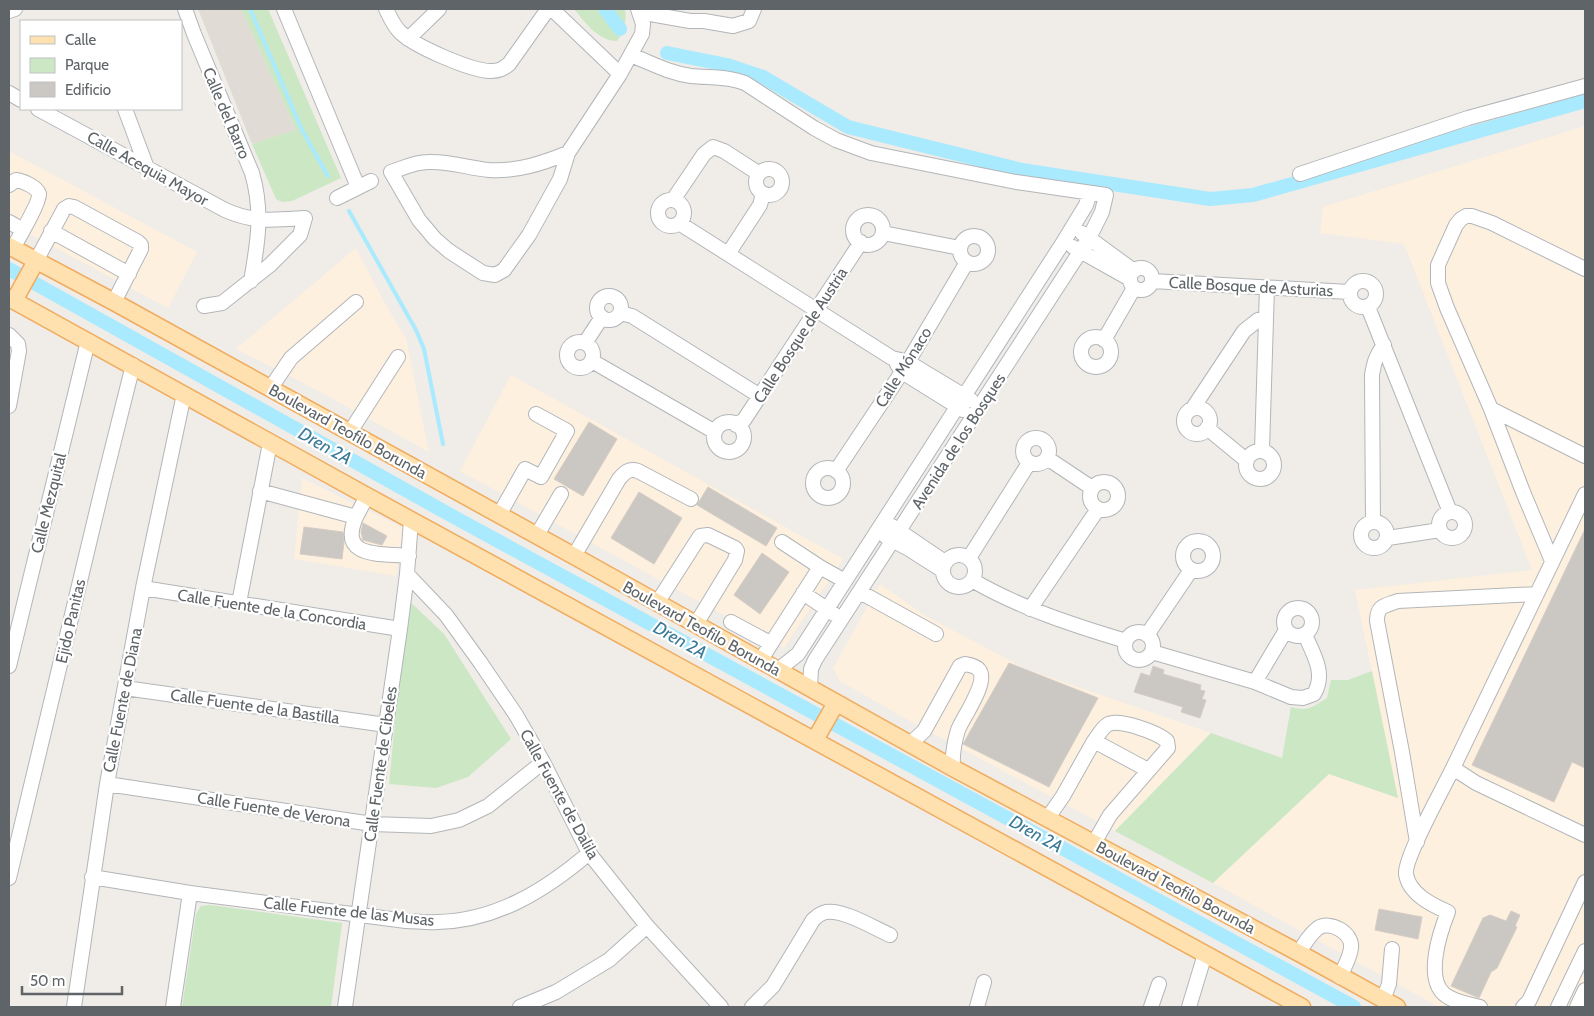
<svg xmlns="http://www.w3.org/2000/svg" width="1594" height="1016" viewBox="0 0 1594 1016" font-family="Cabin,sans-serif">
  <rect width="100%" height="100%" fill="#f0ece7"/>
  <path fill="#fef0de" d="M1585,126V1007H1439L1213,883L1329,774L1398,798L1355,590L1532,570L1404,244L1320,233L1323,207Z
    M9,151L197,252L168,308L9,223Z
    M356,248L384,302L406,338L429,452L315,389L236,349Z
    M511,375L843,559L784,648L460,471Z
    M302,478L403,528L396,576L294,559Z
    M880,584L924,615L1026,669L1211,733L1115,831L908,720L840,681L833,668Z"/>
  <path fill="#e0dcd5" d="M198,9H241L296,130L252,144Z"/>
  <path fill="#cbe7c4" d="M241,9H268L341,178L292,201L282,202L276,199L252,144L296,130Z
    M574,9H625C627,20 624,32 617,41C598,41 585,22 574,9Z
    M407,599L444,634L511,739L468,777L436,788L389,784Z
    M1372,671L1398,798L1329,774L1213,883L1115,831L1211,733L1282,758L1291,707C1307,712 1313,707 1327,698L1331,680H1348Z
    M210,905L342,923L331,1007H182L196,914L201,906Z"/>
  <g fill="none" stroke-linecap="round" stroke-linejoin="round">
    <path stroke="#a9eafe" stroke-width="4" d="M250,9L302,130L328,176
      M349,211L416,330L424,349L443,444"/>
    <path stroke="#a9eafe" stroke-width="14" d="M605,9L620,29
      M667,53L727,65L763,77L848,127L1022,170L1210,199L1253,195L1585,101
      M9,269L454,517L1354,1007"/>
  </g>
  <path fill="#cbc7c3" stroke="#d5cdc5" d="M589,422L617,439L583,496L554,479Z
    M708,487L777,528L766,546L697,505Z
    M639,492L682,518L654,564L611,538Z
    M363,523L387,536L382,545L363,540L361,532Z
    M304,527L343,532L344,542L342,559L300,554Z
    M1585,529V768L1572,762L1554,802L1472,765Z
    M762,553L789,572L760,614L734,595Z
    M1009,663L1098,698L1049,787L963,744Z
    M1153,666L1164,670L1163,674L1201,685L1200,690L1205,691L1202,699L1206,700L1200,718L1181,712L1183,707L1134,692L1141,673L1150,676Z
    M1379,909L1422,917L1418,939L1375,930Z
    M1511,911L1520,915L1515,926L1517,927L1497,968L1491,972L1479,998L1451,986L1483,918L1490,915L1506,921Z"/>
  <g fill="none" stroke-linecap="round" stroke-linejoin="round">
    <defs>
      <path id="minor" d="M185,9L194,34L252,173C263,211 258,242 251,281
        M284,9L358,187
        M386,9C390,17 393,25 400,32C414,46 471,71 491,71C499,71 503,69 509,64L548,9
        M552,9L620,74
        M9,11L15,9
        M639,12L690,21H704L733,26L749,21L754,9
        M408,39L439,9
        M631,55C651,63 669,73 691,76C709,78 727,76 745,83L814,128L836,140L871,153L1016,182L1106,195L1102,212L1089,238L815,660L811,669L810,687
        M9,93L21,100
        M38,109L225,210C254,223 274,220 305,218L300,235L270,265L222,303L204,306
        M125,109L147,168
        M568,153C543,163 517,172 489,170C469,168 448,161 428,162C415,162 403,168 391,172L419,220L435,239L449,251L483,273L495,275L504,270L529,235L560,179L568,153L620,74L642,34L643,24L638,9
        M756 182a13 13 0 1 1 26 0a13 13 0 1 1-26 0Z
        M1300,174L1468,118L1585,86
        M9,185L16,180C23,181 37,187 39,194C40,202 18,239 13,248
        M337,198L371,181
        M658 213a13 13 0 1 1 26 0a13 13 0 1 1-26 0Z
        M673,200L704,154L713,147L724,151L758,173
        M853 230a15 15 0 1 1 30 0a15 15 0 1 1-30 0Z
        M9,222L23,230
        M679,223L892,358L908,362L971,400
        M51,231L129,274
        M883,233L960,248
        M1082,233L1134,271
        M960 250a14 14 0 1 1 28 0a14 14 0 1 1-28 0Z
        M1073,247L1130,279
        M728,254L760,205L763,194
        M36,261L64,209L69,206L74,207L138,242L141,245V249L114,302
        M1130 279a11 11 0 1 1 22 0a11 11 0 1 1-22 0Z
        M1350 294a13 13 0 1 1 26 0a13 13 0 1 1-26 0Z
        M1152,281L1349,292
        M597 308a12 12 0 1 1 24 0a12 12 0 1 1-24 0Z
        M1368,307L1450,512
        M620,313L632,316L760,396
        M9,335L18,344L19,351L9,406
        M1081 352a15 15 0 1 1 30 0a15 15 0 1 1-30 0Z
        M1104,340L1134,288
        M567 355a13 13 0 1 1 26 0a13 13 0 1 1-26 0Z
        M585,343L602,317
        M592,361L715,432
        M897,364L902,372L963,410
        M270,389L291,358L356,302
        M1184 421a13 13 0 1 1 26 0a13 13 0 1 1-26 0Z
        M1193,408L1244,331L1258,320L1266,317
        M1491,409L1585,456
        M714 437a15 15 0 1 1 30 0a15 15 0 1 1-30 0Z
        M736,425L744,420L861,242
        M1207,428L1246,460
        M350,432L398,357
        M1023 451a13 13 0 1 1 26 0a13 13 0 1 1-26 0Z
        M1262,450L1267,287
        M1246 465a14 14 0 1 1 28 0a14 14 0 1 1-28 0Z
        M1047,458L1092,488
        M813 483a15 15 0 1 1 30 0a15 15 0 1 1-30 0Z
        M836,471L902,372L967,262
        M1090 496a14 14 0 1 1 28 0a14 14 0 1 1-28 0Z
        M260,491L356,517L367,496
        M1585,494L1453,768L1476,783L1585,835
        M1439 525a13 13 0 1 1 26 0a13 13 0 1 1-26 0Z
        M499,515L525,469L541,477L567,431L536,414
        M356,517C338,559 380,553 409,556
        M1361 535a13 13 0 1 1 26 0a13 13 0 1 1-26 0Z
        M1373,522L1372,375C1374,363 1376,355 1384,345
        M892,526L942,560
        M537,535L561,494
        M886,537L909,549L942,570
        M1388,538L1440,530
        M1183 556a15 15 0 1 1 30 0a15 15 0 1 1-30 0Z
        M943 571a16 16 0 1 1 32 0a16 16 0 1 1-32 0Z
        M574,556L619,479C625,472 629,468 638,471L691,499
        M969,558L1029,463
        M1552,561L1523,492L1491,409L1447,308L1438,283V265L1456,225L1461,219L1466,216H1472L1492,223L1585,269
        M820,567L845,581
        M407,574L446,615L480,662L516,715L543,762L589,853L647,926L721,1007
        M972,580C1020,608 1073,625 1126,641
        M143,588L400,629
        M860,592L936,634
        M803,593L834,614
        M239,603L270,443
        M657,603L700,536L708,535L735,548L737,551L735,560L696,624
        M1284 622a14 14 0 1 1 28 0a14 14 0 1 1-28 0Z
        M1030,609L1098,509
        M731,622L770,643
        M1125 646a14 14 0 1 1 28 0a14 14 0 1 1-28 0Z
        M1147,635L1191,570
        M1152,652L1255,682L1291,697L1303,698L1314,694C1326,674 1314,655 1305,635
        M760,661L820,567L782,542
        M9,666L88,341
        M778,670L798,654L827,609L1064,241L1086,205L1090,193
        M1255,682L1286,630
        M125,688L386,725
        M910,744L924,731L960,666L965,664C970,665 976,666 979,670C989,682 963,717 958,730C954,743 952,755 953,768
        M1453,768C1444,787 1404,858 1406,874C1409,894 1432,905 1448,912C1440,932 1425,977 1444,994C1453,1002 1469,1004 1480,1007
        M107,784L372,824L431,826L459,820L488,806L543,762
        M1047,819L1063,796L1094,741
        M1417,842L1402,752L1377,621C1377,605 1385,606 1398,601L1537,594
        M1094,843L1110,815L1168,748L1167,741C1158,733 1117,717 1107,725C1102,728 1098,736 1094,741L1148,770
        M92,877L190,893L406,921C416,921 427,923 437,922C496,921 546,890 589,853
        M9,878L103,485L133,365
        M1299,953C1304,944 1309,935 1318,928C1330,920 1353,933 1351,948C1350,958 1344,967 1340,977
        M1383,1000L1389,984L1392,949
        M74,1007L107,784L143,588L184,394
        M173,1007L190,893
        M345,1007L400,629L407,574L411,520
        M520,1007L556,992L609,960L647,926
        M752,1007L773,986L813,920C817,916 821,913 826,912C843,909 874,928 890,935
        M977,1007L984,982
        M1151,1007L1159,984
        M1189,1007L1205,954
        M1523,1007L1529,1001L1585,882
        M1558,1007L1585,951
        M1577,1007L1585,990"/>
      <path id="major" d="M9,246L114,302L574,556L953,768L1299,953L1397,1007
        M9,298L367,496L1302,1007
        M14,301L36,261
        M815,740L836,703"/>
    </defs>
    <use href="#minor" stroke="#b2b6b9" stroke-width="16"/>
    <use href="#major" stroke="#f0ab5f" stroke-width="19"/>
    <use href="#minor" stroke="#fff" stroke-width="14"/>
    <use href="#major" stroke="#fee1ae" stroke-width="16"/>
  </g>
  <g text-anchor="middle" stroke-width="4.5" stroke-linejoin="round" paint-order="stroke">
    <g font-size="16" fill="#5e6467" stroke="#fff">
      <text transform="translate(227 113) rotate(67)" y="6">Calle del Barro</text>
      <text transform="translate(148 168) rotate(29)" y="6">Calle Acequia Mayor</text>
      <text transform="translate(1251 286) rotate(3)" y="6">Calle Bosque de Asturias</text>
      <text transform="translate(800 335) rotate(-57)" y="6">Calle Bosque de Austria</text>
      <text transform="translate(903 367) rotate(-58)" y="6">Calle Mónaco</text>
      <text transform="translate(348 431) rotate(29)" y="6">Boulevard Teofilo Borunda</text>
      <text transform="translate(958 441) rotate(-57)" y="6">Avenida de los Bosques</text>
      <text transform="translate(48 503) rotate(-76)" y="6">Calle Mezquital</text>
      <text transform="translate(272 609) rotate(9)" y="6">Calle Fuente de la Concordia</text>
      <text transform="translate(70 621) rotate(-77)" y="6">Ejido Panitas</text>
      <text transform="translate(702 628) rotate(29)" y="6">Boulevard Teofilo Borunda</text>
      <text transform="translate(122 700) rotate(-79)" y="6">Calle Fuente de Diana</text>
      <text transform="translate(255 706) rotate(8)" y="6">Calle Fuente de la Bastilla</text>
      <text transform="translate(380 764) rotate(-82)" y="6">Calle Fuente de Cibeles</text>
      <text transform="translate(560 794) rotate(61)" y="6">Calle Fuente de Dalila</text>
      <text transform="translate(274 809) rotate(9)" y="6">Calle Fuente de Verona</text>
      <text transform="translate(1176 887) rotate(28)" y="6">Boulevard Teofilo Borunda</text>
      <text transform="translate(349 911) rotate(6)" y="6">Calle Fuente de las Musas</text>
    </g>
    <g font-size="18" font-style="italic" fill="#3c7a96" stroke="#fff">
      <text transform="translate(325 446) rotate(29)" y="6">Dren 2A</text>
      <text transform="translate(680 640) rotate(29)" y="6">Dren 2A</text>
      <text transform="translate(1036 834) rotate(29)" y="6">Dren 2A</text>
    </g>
  </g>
  <rect width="1594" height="1016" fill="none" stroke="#5e6467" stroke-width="20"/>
  <rect x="20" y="20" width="162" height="90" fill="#ffffff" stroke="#bfc1c2"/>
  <rect x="30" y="36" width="25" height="8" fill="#fee1ae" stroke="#bfc1c2"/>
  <text x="65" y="45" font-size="15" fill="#5e6467">Calle</text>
  <rect x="30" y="58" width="25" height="15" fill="#cbe7c4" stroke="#bfc1c2"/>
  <text x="65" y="70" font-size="15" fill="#5e6467">Parque</text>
  <rect x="30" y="82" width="25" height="15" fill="#cbc7c3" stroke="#bfc1c2"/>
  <text x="65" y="95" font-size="15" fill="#5e6467">Edificio</text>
  <path d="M22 986v8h100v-8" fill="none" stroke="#5e6467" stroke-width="2.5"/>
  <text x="30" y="986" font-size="15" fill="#5e6467" stroke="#ffffff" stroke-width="4" paint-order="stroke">50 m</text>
</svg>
